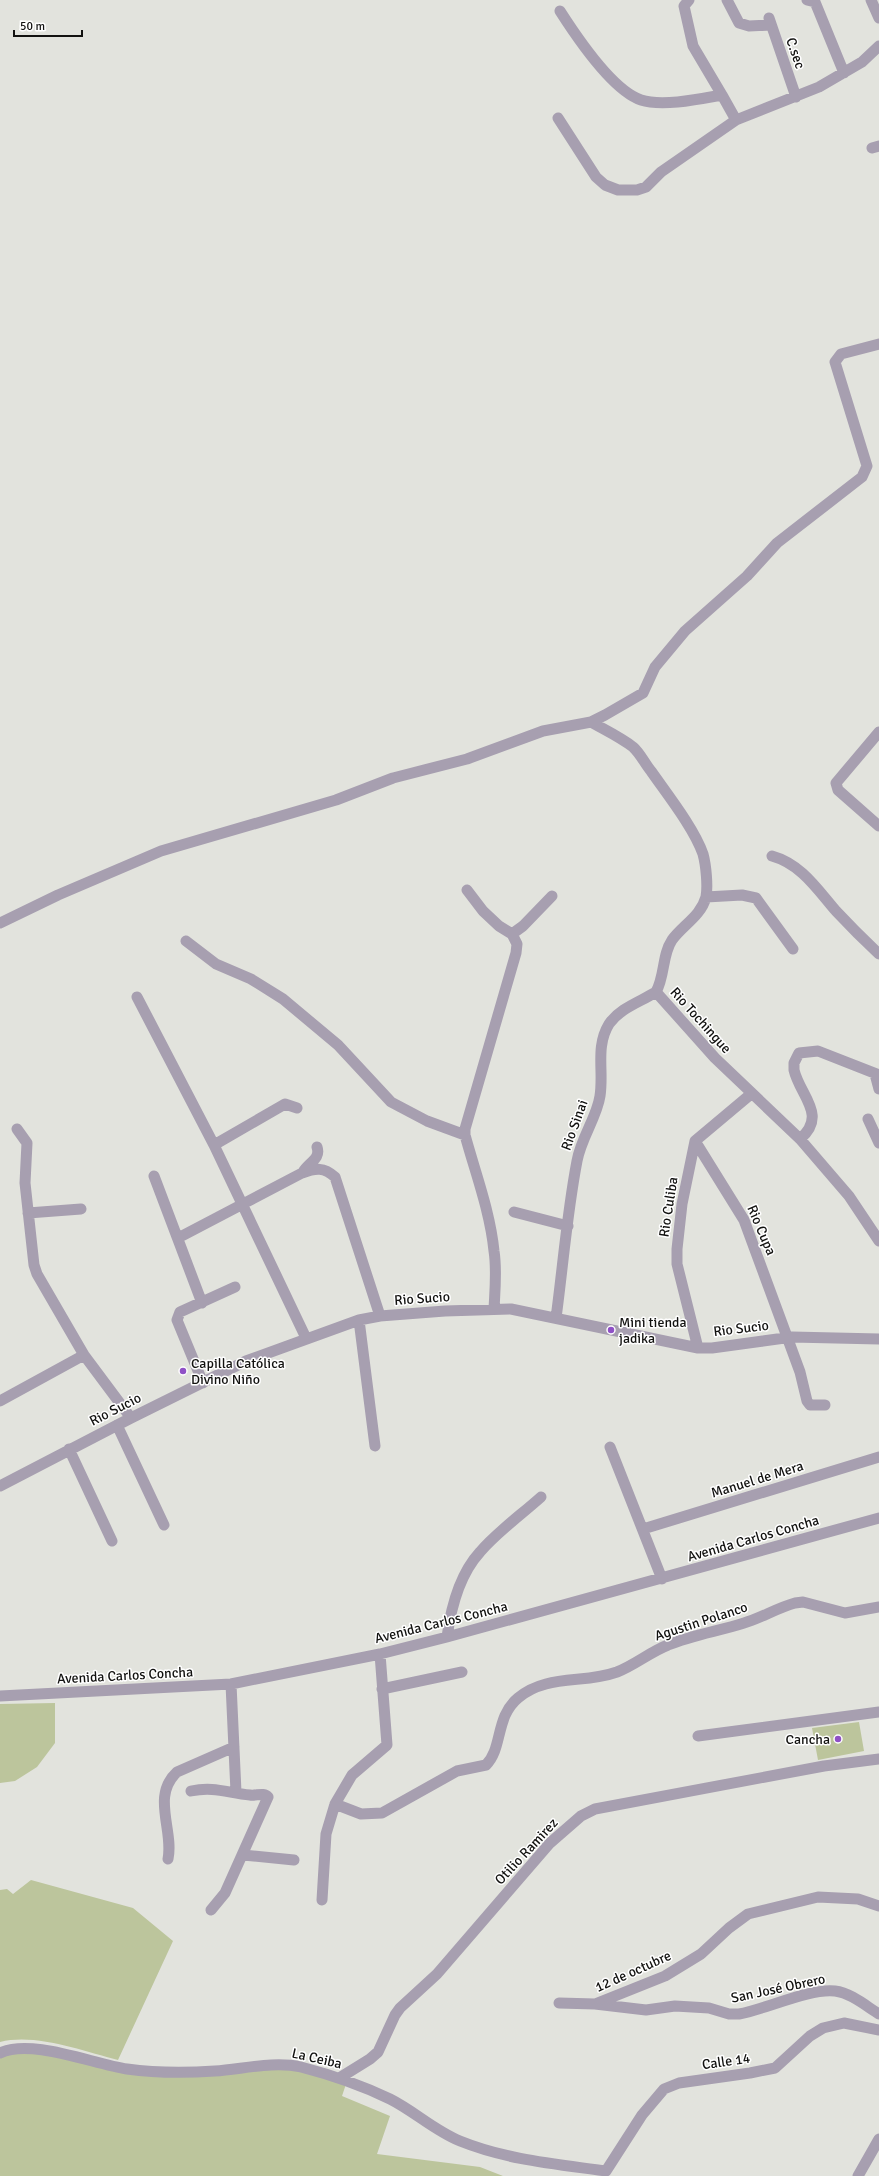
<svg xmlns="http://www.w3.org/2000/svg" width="879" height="2176" viewBox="0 0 879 2176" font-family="Signika,sans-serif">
  <rect width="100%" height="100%" fill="#e2e3dd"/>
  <path fill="#bcc59c" d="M55,1703V1743L37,1767L15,1781L0,1783V1704Z
    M859,1722L864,1751L818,1760L812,1728Z
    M31,1880L133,1908L173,1941L118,2060C82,2051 36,2033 0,2042V1890L7,1889L13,1894Z
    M12,2046L126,2069L289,2066L348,2078L342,2096L390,2116L377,2154L480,2167L503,2176H0V2051Z"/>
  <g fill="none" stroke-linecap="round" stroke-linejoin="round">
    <path stroke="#a79fb0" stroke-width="11" d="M689,0L684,6L693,46L722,95
      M727,0L739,23L749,26L771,25
      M807,0L815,2L844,73
      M871,0L879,18
      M560,11C576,36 612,90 641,100C662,107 700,99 722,95L736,120
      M769,18L796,97
      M558,118L596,177L605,185L618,190H637L646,187L661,172L736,120L819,87L862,62L879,46
      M872,148L879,146
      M591,722C605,730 620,737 633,747C640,753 645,764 651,771C667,794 694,828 703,854C706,865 708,886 706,897C701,916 683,925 672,940C662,955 665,976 656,992L715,1058L800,1139L849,1196L879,1241
      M879,732L836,783L838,790L879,826
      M772,856C801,864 817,889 836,911C850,926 864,940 879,954
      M467,890L483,911L499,926L512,934L517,944L516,953L465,1129V1135C475,1172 490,1211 494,1251C497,1270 495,1289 494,1309
      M706,897L742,895L756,898L793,949
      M0,923L58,895L161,851L336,800L393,778L467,759L543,731L591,722L605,715L643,693L655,667L685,631L747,576L777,543L862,477L867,466L835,362L841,354L879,344
      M512,934L523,926L552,896
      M186,941L216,964L251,979L283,999L338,1045L391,1102L427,1121L465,1135
      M137,997L214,1145L306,1338
      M875,1074L879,1089
      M868,1119L879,1143
      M17,1129L27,1143L25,1183L34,1265L37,1274L84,1355L131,1418
      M800,1139C828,1115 800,1096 794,1070V1063L799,1053L818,1051L879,1075
      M695,1141L744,1220L800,1372L807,1401L810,1405H825
      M214,1145L285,1104L297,1108
      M303,1172C309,1162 321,1159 317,1147
      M154,1176L202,1303
      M514,1212L568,1226
      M28,1213L81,1209
      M178,1238L302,1173C316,1168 324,1167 335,1177L380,1316
      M556,1318C563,1266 567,1213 577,1161C581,1138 597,1117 600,1096C604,1071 595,1047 609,1024C620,1008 640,1002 656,992
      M359,1320L375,1446
      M698,1348L677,1264V1249L682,1204L695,1141L751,1094
      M203,1383L177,1320L180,1312L235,1287
      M0,1401L84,1355
      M117,1425L164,1525
      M610,1447L662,1579
      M69,1449L112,1541
      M0,1486L131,1418L246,1361L359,1320L380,1316L445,1311L511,1309L698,1348H712L792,1337L879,1339
      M643,1529L879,1457
      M447,1637C451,1607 459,1575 480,1552C497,1532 521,1515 541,1497
      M231,1684L236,1792
      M382,1689L462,1672
      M0,1696L231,1684L380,1654L447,1637L879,1518
      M698,1736L879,1712
      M191,1791C214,1786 228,1793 250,1795C256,1796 264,1792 268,1797L225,1893L211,1910
      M335,1804L361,1814L382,1813L457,1771L486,1765C503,1748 495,1717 518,1698C546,1674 584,1684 617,1672C635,1665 650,1652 668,1645C692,1635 719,1631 744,1623C761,1618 777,1608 795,1603L803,1602L845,1613L879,1607
      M243,1855L294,1860
      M168,1859C174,1830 151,1796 177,1772L234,1747
      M322,1900L326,1834L335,1804L352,1775L387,1745L380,1654
      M559,2003L595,2004L646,2010L675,2006L709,2008L729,2014H739C766,2009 810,1988 835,1991C851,1993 866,2006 879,2014
      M595,2004L665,1976L701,1954L729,1928L748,1914L818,1897L858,1899L879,1906
      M0,2053C31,2038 93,2064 127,2069C156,2073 186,2073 215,2071C243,2069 274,2061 301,2067C332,2075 361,2085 390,2099C414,2111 435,2131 460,2141C507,2160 556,2164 606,2171
      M341,2077L370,2059L378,2052L395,2015L400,2008L437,1974L550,1843L581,1816L595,1809L824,1766L879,1759
      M606,2171L642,2115L664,2089L679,2083L750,2073L775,2068L810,2036L823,2028L844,2023L879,2030
      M858,2176L879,2139"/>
  </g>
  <g fill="#8f50c6" stroke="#fff" stroke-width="1.5">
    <circle cx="611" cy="1330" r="4"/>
    <circle cx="183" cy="1371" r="4"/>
    <circle cx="838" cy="1739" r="4"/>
  </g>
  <g text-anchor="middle" stroke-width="3" stroke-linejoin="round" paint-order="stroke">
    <g font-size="14" fill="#121210" stroke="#fff">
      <text transform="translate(796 53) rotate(71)" y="5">C.sec</text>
      <text transform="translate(701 1020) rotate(48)" y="5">Rio Tochingue</text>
      <text transform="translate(574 1125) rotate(-70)" y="5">Rio Sinai</text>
      <text transform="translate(668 1207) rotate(-81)" y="5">Rio Culiba</text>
      <text transform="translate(762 1230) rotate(67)" y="5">Rio Cupa</text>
      <text transform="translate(422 1298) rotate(-4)" y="5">Rio Sucio</text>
      <text transform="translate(741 1328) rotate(-7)" y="5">Rio Sucio</text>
      <text transform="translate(115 1409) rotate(-27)" y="5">Rio Sucio</text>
      <text transform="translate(757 1479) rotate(-17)" y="5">Manuel de Mera</text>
      <text transform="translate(753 1538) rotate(-16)" y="5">Avenida Carlos Concha</text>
      <text transform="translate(701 1621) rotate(-18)" y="5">Agustin Polanco</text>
      <text transform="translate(441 1622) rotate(-14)" y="5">Avenida Carlos Concha</text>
      <text transform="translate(125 1675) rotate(-3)" y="5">Avenida Carlos Concha</text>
      <text transform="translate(526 1851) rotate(-47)" y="5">Otilio Ramirez</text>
      <text transform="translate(633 1971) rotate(-24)" y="5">12 de octubre</text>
      <text transform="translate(778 1988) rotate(-12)" y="5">San José Obrero</text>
      <text transform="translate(317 2058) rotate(13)" y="5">La Ceiba</text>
      <text transform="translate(726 2061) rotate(-8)" y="5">Calle 14</text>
    </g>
    <g font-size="14" fill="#121210" stroke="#fff" text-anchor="start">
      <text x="619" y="1327">Mini tienda<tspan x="619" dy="16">jadika</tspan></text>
      <text x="191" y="1368">Capilla Católica<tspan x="191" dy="16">Divino Niño</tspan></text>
      <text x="830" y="1744" text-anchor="end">Cancha</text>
    </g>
  </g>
  <path d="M14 30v6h68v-6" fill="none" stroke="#121210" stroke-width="2"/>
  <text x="20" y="30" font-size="12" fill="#121210" stroke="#ffffff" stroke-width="3" paint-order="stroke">50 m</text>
</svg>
